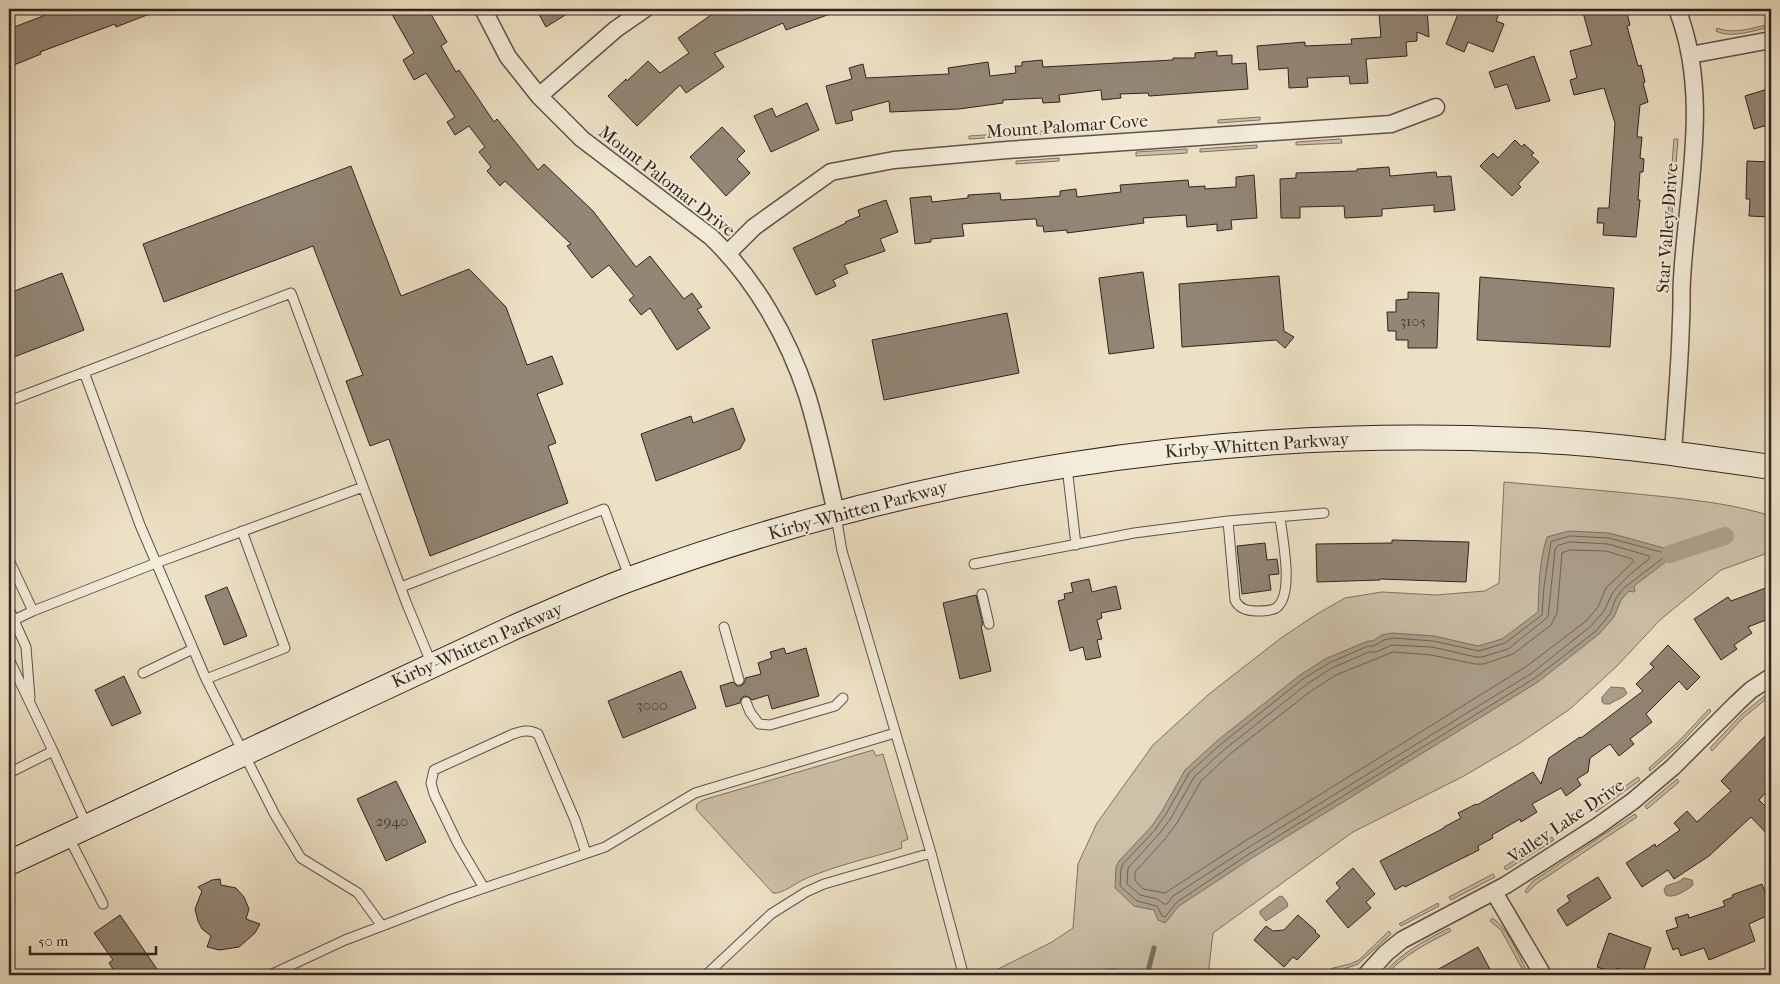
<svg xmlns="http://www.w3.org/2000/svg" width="1780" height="984" viewBox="0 0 1780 984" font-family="'IM FELL French Canon',serif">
  <rect width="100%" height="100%" fill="#ede1c5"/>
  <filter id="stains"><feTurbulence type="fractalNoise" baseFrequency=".004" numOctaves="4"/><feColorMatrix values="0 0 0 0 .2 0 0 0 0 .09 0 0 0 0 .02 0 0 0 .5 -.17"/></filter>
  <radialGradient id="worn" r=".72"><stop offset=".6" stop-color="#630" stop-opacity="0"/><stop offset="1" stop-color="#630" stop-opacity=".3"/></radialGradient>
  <path fill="#cdc1a9" stroke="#7e7264" d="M1771,24V27C1754,30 1732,39 1716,31L1717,28C1734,35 1755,27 1771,24Z
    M1260,117V120L1218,123V120Z
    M1046,131V134L969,139V136Z
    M1341,139L1342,143L1296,145V142Z
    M1674,139H1678L1671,226H1667Z
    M1257,145V148L1200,152V149Z
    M1187,149V153L1136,156V152Z
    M1059,158V161L1016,164V161Z
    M1504,482C1558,487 1612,491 1667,497C1702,501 1737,505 1771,516L1765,554L1721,570L1660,620L1616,667L1570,709L1520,743L1464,776L1353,832L1213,933L1208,975H986L1052,942L1073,928L1078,864L1097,823L1153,745L1209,694L1281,638L1317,614L1345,598L1382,592L1436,595L1485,591L1499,583Z
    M1771,691V695L1744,717L1712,751L1710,748L1742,714Z
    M1709,709L1711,711L1680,744L1650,771L1649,768L1678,742Z
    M873,750L876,756L883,754L908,839L901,842L902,848C871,858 837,865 807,878C797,882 781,895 773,893L696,809L697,804L703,800Z
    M1638,777L1640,780L1596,812L1594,809Z
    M1677,779L1679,782L1647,809L1645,806Z
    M1635,814L1637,817L1536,884L1527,893L1525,891L1533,881Z
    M1552,837L1554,840L1506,870L1504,867Z
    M1493,874L1495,877L1451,900L1449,897Z
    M1438,903L1439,906L1401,926L1399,924Z
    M1492,918C1509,928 1519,958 1529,975L1525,974L1501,930L1490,921Z
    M1449,928L1451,931C1427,943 1404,955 1386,975H1382C1401,953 1424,941 1449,928Z
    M1389,931L1391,934L1358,964L1327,975H1322L1333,968L1350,964L1359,960Z"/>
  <path fill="#aca18d" stroke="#7a6f61" d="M1569,531L1609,533L1664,548L1670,554L1668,560L1634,586L1635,591L1633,592L1629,591L1621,600L1614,617L1599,634L1538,682L1252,858L1179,906L1165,923L1158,920L1154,910L1134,906L1115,888L1116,867L1119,861L1151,827L1162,811L1185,770L1218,740L1300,675L1327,658L1368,641H1373L1382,635L1392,633L1434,636L1478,646L1502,639L1538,612C1539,587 1539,561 1547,537Z
    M1611,687L1624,688L1627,693C1624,698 1615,700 1610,704H1605L1602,702V697Z
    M1684,878L1692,880L1693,884L1692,886C1685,891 1673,899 1666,895L1664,890L1666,886L1678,882Z
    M1280,896L1283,897L1288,904L1287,907L1266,921L1260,914V911Z
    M1107,969H1117L1128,975H1090Z"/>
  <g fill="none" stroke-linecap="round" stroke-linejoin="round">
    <path stroke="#6e6256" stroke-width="1" d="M1570,536L1609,538L1661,552L1664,557L1624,588L1616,598L1610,614L1596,631L1535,678L1249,854L1177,902L1165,917L1162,916L1157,906L1137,901L1120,886L1121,869L1123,864L1155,830L1166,814L1189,773L1221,744L1303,679L1329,663L1368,646H1374L1384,640L1393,638L1433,641L1479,651L1505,643L1542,615L1544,586L1551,542Z
      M1570,542L1608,544L1649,556L1650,558L1627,577L1613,592L1604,611L1591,626L1532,673L1246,849L1173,896L1167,904H1164L1157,899L1140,895L1127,884L1128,868L1159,834L1171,818L1194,777L1225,749L1307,684L1332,668L1369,652H1376L1392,645L1432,647L1476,657H1482L1508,649L1548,617L1555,550L1557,546Z
      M1571,550L1606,551L1632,559L1634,561L1606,588L1598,607L1586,621L1527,666L1242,843L1165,893L1143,889L1135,880V872L1165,839L1177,823L1201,781L1230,754L1311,691L1336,675L1393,652L1431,655L1475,664H1484L1513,654L1551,625L1557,613L1562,553Z"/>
    <path stroke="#7a6f61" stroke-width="5" d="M1147,975L1154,948"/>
    <path stroke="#aca18d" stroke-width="18" d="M1670,554L1725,536"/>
  </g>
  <path fill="#928675" stroke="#2f241f" d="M41,9H159L160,10L116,27L115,24L40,52L41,54L9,67V29L43,16Z
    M389,9H428L447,42L441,46L456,72L459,70L494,122L497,119L538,170L544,164L593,211L636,267L650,256L684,299L692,293L702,307L697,309L710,328L677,350L650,308L641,315L629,300L634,296L609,265L592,278L567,246L571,244L505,181L500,186L487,171L491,167L479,152L485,147L469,126L455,135L447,122L455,117L426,73L414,80L403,60L414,53Z
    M536,9H575L546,27Z
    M718,9H840L841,10L786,30L783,23L714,53L724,67L686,93L680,85L637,126L608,96L626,79L627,81L648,61L660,73L689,53L678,38L711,15L709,13Z
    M1427,9L1429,37L1417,32V41L1406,42L1407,56L1366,59L1368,83L1350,84L1349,76L1307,78L1308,87L1289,88L1288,68L1259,70L1257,46L1305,42V46L1352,44L1351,39L1381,37L1379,13Z
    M1460,9H1501L1496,21L1504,24L1493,52L1468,42L1464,52L1446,44Z
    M1582,9H1626L1630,25L1627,26L1638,66L1641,65L1645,82L1643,83L1648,102L1640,105L1637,137H1642L1640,158L1644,159L1643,172H1640L1638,200H1640L1636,237L1603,235L1604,223H1597L1598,208H1609L1615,123L1604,88L1574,95L1570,80L1577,78L1570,51L1592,45Z
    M1217,51V56L1232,55V64L1246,63L1248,89L1149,96L1148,93L1120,94L1121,98L1102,100L1101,90L1059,95L1060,102L1043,103L1042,98L1003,100V103L959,109L890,112L889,101L851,111L853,120L836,124L826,86L852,79L849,68L863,64L866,78L949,74L948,68L988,62L990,76L1016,73L1015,66H1022V62L1042,60L1043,67L1173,60V58H1195V53Z
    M1534,56L1550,101L1516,109L1507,84L1495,88L1489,72Z
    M1771,88V124L1754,129L1745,96Z
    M807,103L819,130L771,152L754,116L772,108L776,117Z
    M722,127L745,151L737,159L750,173L726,196L690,157Z
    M1515,140L1522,147L1524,144L1534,153L1531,155L1539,162L1518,184L1521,187L1512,196L1480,166L1493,153L1498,158Z
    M1747,161L1771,162V217L1749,216L1750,199H1746Z
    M351,166L401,296L469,269L506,307L527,365L552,356L563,384L537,394L556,443L548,446L568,503L430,556L389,439L370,446L346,381L363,375L313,246L164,302L143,244Z
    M1389,167L1390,176L1436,172L1437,177L1451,176L1455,210L1434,212V205L1382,209V216L1345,218L1344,206L1300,207V218H1281L1280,179L1296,178V173L1357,171V169Z
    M1254,175L1257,218L1231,220L1232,229L1217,231V224L1187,227L1186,215L1143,218L1144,223L1067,233V230L1044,232L1043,226H1037L1036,219H1033L962,224L964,236L931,239V242L915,244L910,198L931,196L932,202L968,198V195L1000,193L1001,200L1020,199L1060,196V191L1076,189L1077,197L1121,192L1120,185L1188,180L1189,187L1205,186V189L1236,187V177Z
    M886,200L898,232L880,239L885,251L844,265L848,273L833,280L836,286L816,295L793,248L846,223L845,222L860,216L858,210Z
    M1143,272L1154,348L1109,354L1099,278Z
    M62,273L84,330L9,359V293Z
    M1279,276L1284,331L1294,337L1285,348L1276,340L1182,347L1179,284Z
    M1480,277L1614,288L1610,347L1477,340Z
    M1408,292L1439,293L1437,348H1408V340H1396V331H1388L1387,312H1396V300L1408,299Z
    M1007,313L1019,373L884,400L872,340Z
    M733,408L745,440L740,449L656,481L641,434L691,416L693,423Z
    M1392,540L1469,542L1466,582L1380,579V580L1317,582L1316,544L1392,543Z
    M1265,543L1267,560L1277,559L1279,574L1269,575L1271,590L1242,594L1237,546Z
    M1089,579L1092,592L1116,586L1121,609L1101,613L1102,618L1097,620L1102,639L1097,640L1101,657L1086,660L1083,647L1070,651L1058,601L1065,599L1064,594L1073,592L1071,583Z
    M1771,586V618L1748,627L1752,633L1734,645L1737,649L1721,660L1694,619L1728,597L1731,601Z
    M227,587L247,636L224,645L205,596Z
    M976,595L983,625L981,626L991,671L960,679L943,603Z
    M1668,645L1700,677L1687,690L1679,681L1646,714L1652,722L1630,739L1634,744L1619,756L1610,744L1590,758L1588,772L1577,779L1581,785L1566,796L1561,788L1532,804L1537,812L1521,822L1520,819L1492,835L1493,838L1478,846L1479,850L1405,887L1404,885L1395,890L1380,861L1444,828V827L1461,818L1458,813L1476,804L1477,805L1533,772L1541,784L1549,758L1580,737L1581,738L1643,691L1636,684L1654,667L1650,664Z
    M784,648L786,654L806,648L819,696L772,709L768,695L752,700L749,697L744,696L741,699L740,703L726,707L720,686L733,682L737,686H741L745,682V678L761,674L758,663L772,658L770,652Z
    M681,671L696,708L623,738L608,701Z
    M124,676L141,713L112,726L95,690Z
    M1771,730V787L1759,800L1771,812V838L1751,817L1709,856L1674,879L1668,870L1642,887L1626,863L1655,844L1656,847L1680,830L1674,823L1687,811L1697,822L1731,791L1721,781Z
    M396,781L426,842L386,861L357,799Z
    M1353,868L1375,894L1366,902L1371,908L1348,928L1326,901L1340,888L1336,883Z
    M1598,877L1611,898L1567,926L1557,910L1570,901L1567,896Z
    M220,879L221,885L236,888L244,897L249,909L246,919L260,924L255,933L239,947L219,950L207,947L211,936L202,929L198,921L195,909L202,891L198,887L212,880Z
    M1762,884L1771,909V914L1749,924L1755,941L1709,960L1704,948L1681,956L1678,948L1673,950L1666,931L1678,927L1675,918L1688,914L1689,918L1725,906L1723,901L1733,897L1732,895Z
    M120,915L161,975H117L109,963L113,960L94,933Z
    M1298,915L1316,931L1315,932L1320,936L1297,960L1293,957L1284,967L1254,940L1266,926L1273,931L1284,930Z
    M1609,933L1651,948L1642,975H1636L1617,968L1616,973L1597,967Z
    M1478,947L1493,975H1428Z"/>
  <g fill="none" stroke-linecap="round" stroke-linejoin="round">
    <defs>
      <path id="lane" d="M84,372L140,525L206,679L275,815L301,858L358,893L382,926
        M9,401L291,293L406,602L432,665
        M1067,467L1076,545
        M836,516L842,551L931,853L963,973L956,975
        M1228,521L1235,600C1239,609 1247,611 1257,611C1263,611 1271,611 1276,608C1295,595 1282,537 1280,517
        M9,560L33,611L156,563L363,487
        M974,564L1134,533L1228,521L1324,513
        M401,587L604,509L630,579
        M982,594L989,624
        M9,609L26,647L30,698
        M14,620L33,611
        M724,627L739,680
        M9,659L53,751
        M143,673L193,649
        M206,679L285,648L242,531
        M746,702L750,712L759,724L770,725L835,706L843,698
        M9,773L53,751L87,826
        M68,836L103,904
        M484,888L458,844L434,794L431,783L434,770L513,734C522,731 529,729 538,734L575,820L586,853
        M270,975L345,940L382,926L452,899L605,847L695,793L895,733
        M706,975L771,914L806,892L824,884L931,853"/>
      <path id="street" d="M483,9L508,57L539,96L582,139L711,237C755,279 788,337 807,395C819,434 827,474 836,513
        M1690,55L1771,40
        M539,96L616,29L645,9
        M728,253L754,227L831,172L894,160L1007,150L1391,124L1436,107
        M1673,452C1676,408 1680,364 1681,320C1682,306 1681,292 1682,279C1687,189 1711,95 1677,9
        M1494,892L1543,975
        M1366,975L1386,953L1402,940L1506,885L1598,826L1633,801L1673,767L1737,703L1751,690L1771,677"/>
      <path id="secondary" d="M9,863L517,626C555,610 592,593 630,579C916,474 1218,426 1522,440C1605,443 1688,455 1771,467"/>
    </defs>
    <use href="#lane" stroke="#5e5348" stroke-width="11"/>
    <use href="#street" stroke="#5e5348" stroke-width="19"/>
    <use href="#secondary" stroke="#2f241f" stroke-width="26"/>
    <use href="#lane" stroke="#f3ecd9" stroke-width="9"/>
    <use href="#street" stroke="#f3ecd9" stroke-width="16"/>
    <use href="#secondary" stroke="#f3ecd9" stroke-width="24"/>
  </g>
  <g text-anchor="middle" stroke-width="4" stroke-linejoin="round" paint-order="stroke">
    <g font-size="15" fill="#483c34">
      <text x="1413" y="326">3105</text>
      <text x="652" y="710">3000</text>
      <text x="392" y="826">2940</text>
    </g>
    <g font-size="18" fill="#2f241f" stroke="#f3ecd9">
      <text transform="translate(1067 126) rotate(-4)" y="6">Mount Palomar Cove</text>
      <text transform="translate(667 181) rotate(38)" y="6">Mount Palomar Drive</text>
      <text transform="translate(1667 228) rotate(-86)" y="6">Star Valley Drive</text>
      <text transform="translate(1257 445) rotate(-4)" y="6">Kirby-Whitten Parkway</text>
      <text transform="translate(858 510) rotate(-15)" y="6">Kirby-Whitten Parkway</text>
      <text transform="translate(477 645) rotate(-24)" y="6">Kirby-Whitten Parkway</text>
      <text transform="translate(1566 821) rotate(-34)" y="6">Valley Lake Drive</text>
    </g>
  </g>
  <rect width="1780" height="984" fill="none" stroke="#ede1c5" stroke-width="30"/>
  <rect x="10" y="10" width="1760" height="964" fill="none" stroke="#2f241f" stroke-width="2.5"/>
  <rect x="15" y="15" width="1750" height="954" fill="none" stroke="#2f241f"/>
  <path d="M30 946v8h126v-8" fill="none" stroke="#2f241f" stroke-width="2.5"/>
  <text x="38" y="946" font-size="15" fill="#2f241f" stroke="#f3ecd9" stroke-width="4" paint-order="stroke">50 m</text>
  <rect width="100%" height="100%" filter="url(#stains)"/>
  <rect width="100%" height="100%" fill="url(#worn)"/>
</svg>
